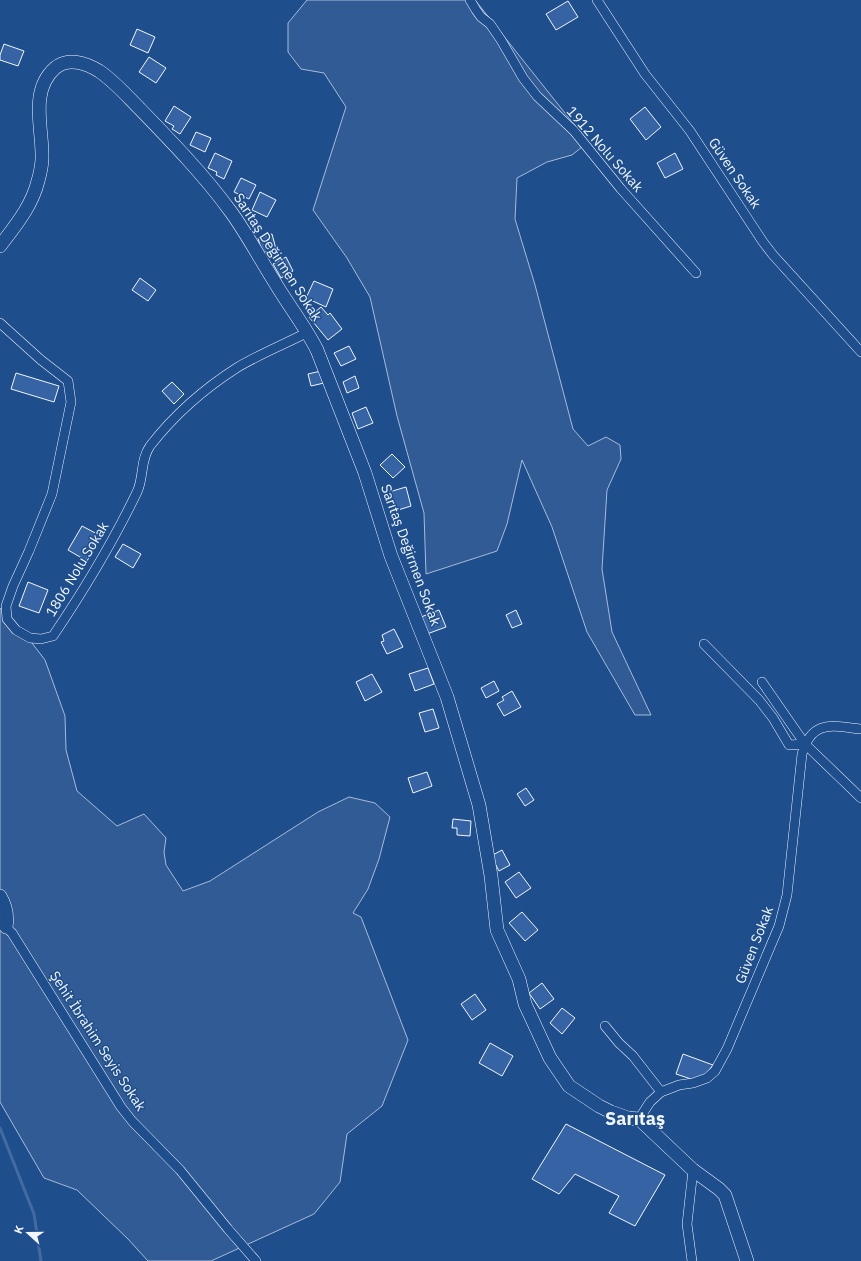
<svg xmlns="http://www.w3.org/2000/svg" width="861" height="1261" viewBox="0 0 861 1261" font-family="'IBM Plex Sans',sans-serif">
  <rect width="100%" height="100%" fill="#1f4e8c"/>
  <path fill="#305b95" stroke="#a8bbd7" d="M307,0H475L588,142L572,155L547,162L517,178L515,219L535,285L573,429L588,446L606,437L620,445L621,459L607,490L602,569L612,632L651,715H635L587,632L552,527L522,460L507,524L497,551L426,574L424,513L397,416L370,297L347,258L313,210L346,107L324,73L301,69L288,52V23Z
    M0,608L25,634L45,660L65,716L66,750L77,791L117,826L144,814L166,838L164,852L166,865L183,891L210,881L318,812L349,797L375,803L390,817L379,859L368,889L353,913L361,917L408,1040L382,1106L347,1134L340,1182L314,1214L211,1261H148L128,1239L77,1190L44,1178L0,1102Z"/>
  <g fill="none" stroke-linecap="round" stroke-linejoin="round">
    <path stroke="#446ba0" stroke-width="3" d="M0,1128L34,1214L41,1261"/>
  </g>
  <path fill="#3563a3" stroke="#f2f6ff" d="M568,1L578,17L556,30L546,14Z
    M137,29L155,37L148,53L130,45Z
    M4,44L24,51L18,66L0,60V55Z
    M149,57L166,68L156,83L139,72Z
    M174,106L191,117L180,134L172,129L174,126L165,121Z
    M645,107L661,127L646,140L630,119Z
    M196,132L211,138L205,152L190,145Z
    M215,153L232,161L224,179L216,175L217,172L208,168Z
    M675,153L683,169L665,178L657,163Z
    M241,178L256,185L249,199L234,192Z
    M260,192L276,200L267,217L252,210Z
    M272,234L276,249L262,253L258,238Z
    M286,257L293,271L281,278L273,264Z
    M140,278L156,290L148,301L132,290Z
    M314,281L333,289L326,307L306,298Z
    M321,307L328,315L330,313L342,329L328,340L309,317Z
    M349,346L356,359L341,366L334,353Z
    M321,371L324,383L311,386L308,374Z
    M16,373L59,386L54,402L11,389Z
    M355,376L359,388L347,393L343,382Z
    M172,382L184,394L174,404L162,391Z
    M366,407L373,423L358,429L352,413Z
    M392,454L405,467L393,478L380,465Z
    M406,487L411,506L395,511L389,492Z
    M82,526L101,536L87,561L68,550Z
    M123,544L141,554L133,568L115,557Z
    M28,582L48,590L39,613L19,606Z
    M439,610L446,627L427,634L421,617Z
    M516,610L522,624L512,628L506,615Z
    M394,629L403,647L387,654L381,642L384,641L382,635Z
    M428,668L434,684L415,691L409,674Z
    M372,674L382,692L365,701L356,682Z
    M494,681L499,691L486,698L481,688Z
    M512,691L521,707L504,716L497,704L504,700L502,697Z
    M433,709L439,728L425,732L419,713Z
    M427,772L432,786L413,793L408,778Z
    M526,788L534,800L525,806L517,794Z
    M453,819L471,821L470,836L457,835V828H452Z
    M502,850L510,865L499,871L491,856Z
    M519,872L531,888L516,898L505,882Z
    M522,912L538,930L525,941L509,923Z
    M542,983L554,999L540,1009L529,993Z
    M475,994L486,1010L472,1020L461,1004Z
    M562,1008L575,1018L562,1034L550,1023Z
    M490,1043L513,1056L502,1076L479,1063Z
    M683,1054L713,1065L703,1078L694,1080L676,1074Z
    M566,1124L665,1175L635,1226L609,1213L619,1196L575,1174L559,1194L532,1179Z"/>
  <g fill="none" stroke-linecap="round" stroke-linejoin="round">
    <defs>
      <path id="street" d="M470,0L476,10L481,17L490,24L501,40L523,78L537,96L574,131L621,189L696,273
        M597,0L645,74L690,131L763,242L773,255L861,352
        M0,323L41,360L68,381L71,402L52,494L29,551L13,586L6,606L7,619L16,630L30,638L41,639L53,636C84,590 113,542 137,492C144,478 140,460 150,446C174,415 205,388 238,367C260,354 285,344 308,332
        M704,644L759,700L773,718L789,745L805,744
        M762,682L805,744L861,798
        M0,922L12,933L121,1107L132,1121L180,1170L228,1229L256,1261
        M605,1026L619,1043L633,1056L661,1092
        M639,1119L650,1102L661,1092L679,1085L693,1083L707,1078L715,1071L727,1049L779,926L787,895L802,754C812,719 832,726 861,729
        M692,1261L687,1224L693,1170"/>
      <path id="secondary" d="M0,246C15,226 32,206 38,181C40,174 42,166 42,158C43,129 29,91 55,68C68,57 86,63 99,71C114,81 127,96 139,108C171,141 204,175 231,212C247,234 260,259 274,281C288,305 305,326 317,350L365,473L391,556L447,697L479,805L491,876L497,930L519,979L525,1004L550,1058L569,1086L599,1106L611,1112L628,1118L639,1119L693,1170L719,1189L725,1195L747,1261
        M0,896C6,906 8,915 6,927"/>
    </defs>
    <use href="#street" stroke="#f2f6ff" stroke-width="10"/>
    <use href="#secondary" stroke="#f2f6ff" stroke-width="14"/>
    <use href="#street" stroke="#1f4e8c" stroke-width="9"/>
    <use href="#secondary" stroke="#1f4e8c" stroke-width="13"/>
  </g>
  <g text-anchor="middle" stroke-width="3" stroke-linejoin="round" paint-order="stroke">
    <g font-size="14" fill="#f2f6ff" stroke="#1f4e8c">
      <text transform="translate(605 149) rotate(49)" y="5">1912 Nolu Sokak</text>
      <text transform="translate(735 173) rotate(56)" y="5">Güven Sokak</text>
      <text transform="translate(278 257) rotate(57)" y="5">Sarıtaş Değirmen Sokak</text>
      <text transform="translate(411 555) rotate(70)" y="5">Sarıtaş Değirmen Sokak</text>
      <text transform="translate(77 569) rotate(-59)" y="5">1806 Nolu Sokak</text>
      <text transform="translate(754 945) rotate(-69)" y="5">Güven Sokak</text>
      <text transform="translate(98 1041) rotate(57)" y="5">Şehit İbrahim Seyis Sokak</text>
    </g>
    <g font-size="18" font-weight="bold" fill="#f2f6ff" stroke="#1f4e8c">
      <text x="635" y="1125">Sarıtaş</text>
    </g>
  </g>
  <g transform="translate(28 1233) rotate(291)" stroke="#1f4e8c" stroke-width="3" paint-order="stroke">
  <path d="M0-3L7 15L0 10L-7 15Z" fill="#f2f6ff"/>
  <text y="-6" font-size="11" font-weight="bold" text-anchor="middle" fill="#f2f6ff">K</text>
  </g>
</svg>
